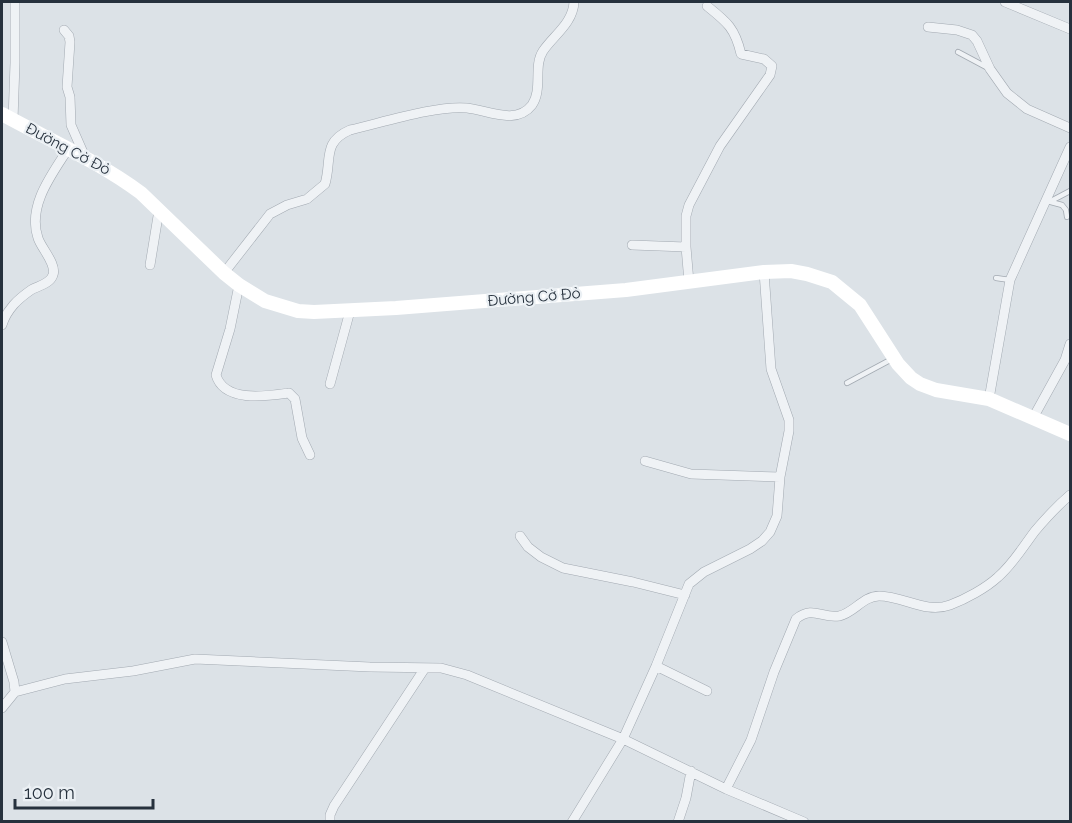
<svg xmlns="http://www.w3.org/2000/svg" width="1072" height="823" viewBox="0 0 1072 823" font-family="Raleway,sans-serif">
  <rect width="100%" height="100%" fill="#dce2e7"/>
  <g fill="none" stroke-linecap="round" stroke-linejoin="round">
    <defs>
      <path id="lane" d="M958,52L988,68
        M1047,201L1062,205L1066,210L1067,217
        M1051,201L1070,191
        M996,278L1010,280
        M847,383L892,359"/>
      <path id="street" d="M1005,2L1070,29
        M928,27L957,30L972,35L977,41L990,69L1007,93L1027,109L1070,128
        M64,30L69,36L70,42L67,87L70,97L71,125L85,157
        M13,120L15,63V2
        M632,245L686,247L689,282
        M686,247V216L689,205L720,146L770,75L772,66L764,59L741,54C735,28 727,22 707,6
        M150,265L159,210
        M224,273L270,214L287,205L307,199L325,184C332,160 322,142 350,130C381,123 437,105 467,108C487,110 516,126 532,105C543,89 533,66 543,51C554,35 573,23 574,2
        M239,285L230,329L216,375C224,403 267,396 289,393L295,399L302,438L310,455
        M2,325C7,309 18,299 31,290C38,286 50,284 53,275C57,264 41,248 38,238C27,206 52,174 68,149
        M330,384L350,311
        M989,399L1010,280L1070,147
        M1033,418L1065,360L1070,344
        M645,461L691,474L780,477
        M520,536L528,547L541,557L563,568L633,582L685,595
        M2,642L14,682L15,692L2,708
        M656,666L707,691
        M15,692L65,679L133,671L195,659L370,667L441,668L467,675L623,739L726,789L804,822
        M726,789L751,740L774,672L796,619C813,605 822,619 839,616C854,613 863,596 879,596C904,596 925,614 950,605C966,599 986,588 998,577C1013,564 1023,547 1035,531C1046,518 1057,506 1070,495
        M330,822V815L334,806L425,668
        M572,822L623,739L656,666L689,584L704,572L750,549L762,541L770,532L777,516L780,477L789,431V420L771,369L764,272
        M678,822L686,798L691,771"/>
    </defs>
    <use href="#lane" stroke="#a2a9b1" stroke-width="6"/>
    <use href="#street" stroke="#a2a9b1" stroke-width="10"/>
    <use href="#lane" stroke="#eff2f5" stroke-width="4.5"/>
    <use href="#street" stroke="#eff2f5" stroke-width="9"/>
    <path stroke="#fff" stroke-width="14" d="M2,114C49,140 98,161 141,193L224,273L239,285L265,301L298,311L314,312L396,308L626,290L764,272L791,271L807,274L832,282L860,305L898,364L911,378L920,384L936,390L989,399L1070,434"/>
  </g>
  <g text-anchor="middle" stroke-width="4.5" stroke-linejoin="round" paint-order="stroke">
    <g font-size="15" fill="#26313d" stroke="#ebf0f4">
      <text transform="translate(68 149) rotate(28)" y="5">Đường Cờ Đỏ</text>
      <text transform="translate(534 297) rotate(-5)" y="5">Đường Cờ Đỏ</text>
    </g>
  </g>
  <rect width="1072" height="823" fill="none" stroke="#26313d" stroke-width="6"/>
  <path d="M15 799v9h138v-9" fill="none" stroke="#26313d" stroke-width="3"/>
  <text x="24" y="799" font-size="18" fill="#26313d" stroke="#ebf0f4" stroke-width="4.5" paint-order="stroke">100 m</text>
</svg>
